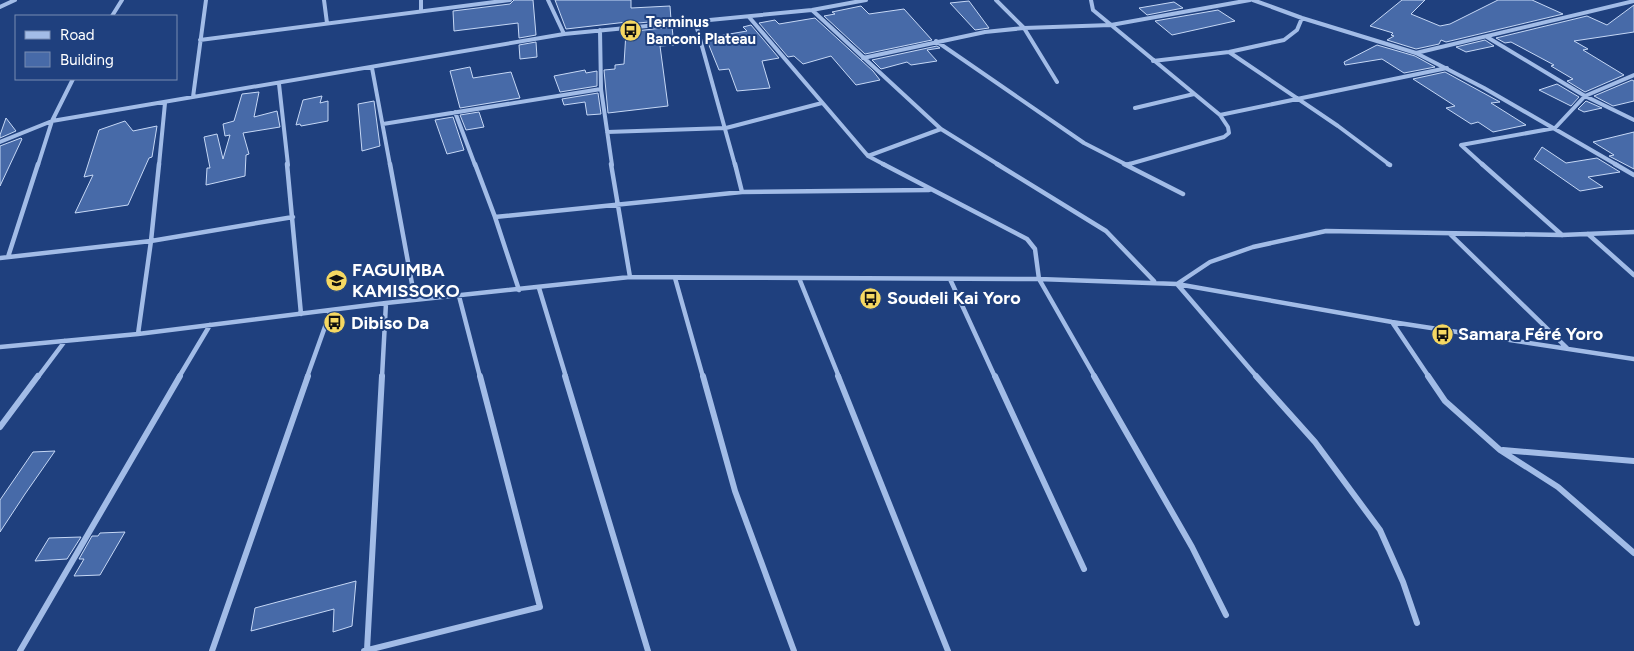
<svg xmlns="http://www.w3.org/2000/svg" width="1634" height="651" viewBox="0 0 1634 651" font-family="Figtree,sans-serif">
  <rect width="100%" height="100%" fill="#1f407e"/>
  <path fill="#476aa8" stroke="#c6d8f6" d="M514,0H533L536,35L519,38L518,23L454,31L453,11L510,4Z
    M555,0H631V8L670,6L671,20L627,24V22L566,29Z
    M1402,0H1425L1411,14L1440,26L1450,24L1498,0H1532L1563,14L1446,42L1441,40L1439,44L1416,49L1387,40L1394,36L1391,35L1393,33L1370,26Z
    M969,1L989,28L975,30L950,3Z
    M1174,2L1183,8L1147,15L1139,8Z
    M1634,5V32L1574,41L1588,49L1583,50L1624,75L1585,92L1567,81L1573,79L1551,66L1554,65L1511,42L1505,43L1496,38L1587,16L1607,25Z
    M861,6L869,14L904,9L932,40L865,54L824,16L835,14L832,12Z
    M1218,10L1235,21L1172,35L1155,21Z
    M815,18L873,71L880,80L856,85L831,56L803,64L794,56L788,57L759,23L775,20L779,24Z
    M751,25L779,58L762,61L770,88L737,91L729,69L719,70L706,38L747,31L743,27Z
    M672,27L674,45L660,46L668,106L608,113L604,70L615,69V65L624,64L626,32Z
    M1485,40L1494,46L1466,52L1456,47Z
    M536,42L537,57L520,59L519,45Z
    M1377,45L1415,56L1435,67L1404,73L1382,59L1345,65L1344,62Z
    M937,46L940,48L927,50L937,61L911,65L907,62L881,69L872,60Z
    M470,67L473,78L511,72L520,98L460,108L450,71Z
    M585,70L586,73L597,71V86L560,92L554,76Z
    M1445,72L1500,102L1491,103L1526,125L1493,132L1478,122L1471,124L1446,108L1455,106L1413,79Z
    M1632,80L1634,81V101L1613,106L1594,96Z
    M1557,84L1579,97L1571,106L1539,90Z
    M259,92L254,117L277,111L280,127L243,133L249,154L246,155L245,176L206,185L207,168H210L204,137L217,134L223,159L230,135L225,136L223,124L234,121L242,94Z
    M598,93L601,114L587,115L585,102L564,105L562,99Z
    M322,96L320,103L328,101V121L301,126L300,124L296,125L303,100Z
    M374,101L380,146L362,151L358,104Z
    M1586,101L1602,108L1584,112L1578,109Z
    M479,112L484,127L466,130L460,115Z
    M453,117L464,150L447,154L435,120Z
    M6,118L16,131L0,138V135Z
    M125,121L133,131L157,126L152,157L149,158L128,205L75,213L93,175L84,177L99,130Z
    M1634,132V169L1609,156L1614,155L1593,142Z
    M21,138L22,139L0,186V146Z
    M1542,147L1566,163L1597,158L1620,172L1588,177L1603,187L1580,191L1534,159Z
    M55,451L25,494L0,532V500L33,452Z
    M125,532L100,575L74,576L84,559H79L92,536H98L100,533Z
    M81,537L67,559L35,561L49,538Z
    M356,581L352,626L333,632L334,609L251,631L255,608Z"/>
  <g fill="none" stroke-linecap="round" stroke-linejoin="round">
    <path stroke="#a2bce7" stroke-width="4" d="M324,0L327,23
      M421,0V11
      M548,0L564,34
      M996,0L1024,28L1057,82
      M1091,0L1093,10L1220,115L1228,127L1229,133L1224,137L1126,165
      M1253,0L1302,18L1416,53L1484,88L1617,165
      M0,7L15,0
      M812,10L941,129L999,165
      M112,16L122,0
      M749,17L868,156L885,165
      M695,21L735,165
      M600,30L601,89L612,165
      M1487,37L1585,96L1634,120
      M200,40L510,0
      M936,41L1084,143L1127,165
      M1229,52L1338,126L1390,165
      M1416,53L1634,1
      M863,58L985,32L1024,28L1111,25L1250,0
      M1153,61L1229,52L1284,40L1297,30L1302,18
      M372,68L390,165
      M279,84L288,165
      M193,97L206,0
      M1135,108L1194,94
      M455,112L475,165
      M1220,115L1447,68
      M383,124L601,89
      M607,132L726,128L822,103
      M0,142L52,121L564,34L812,10L866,0
      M868,156L941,129
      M38,165L52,121L73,79
      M159,165L165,103
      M1483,165L1461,145L1555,128L1585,96L1634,75"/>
    <path stroke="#a2bce7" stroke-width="4.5" d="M287,164L301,314
      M390,164L415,300
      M475,164L495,217L519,290
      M611,164L630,277
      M735,164L742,192
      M883,164L1027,239L1035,249L1039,279L1095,377
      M997,164L1106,231L1154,281
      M1124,164L1183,194
      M1388,164L1390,165
      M1482,164L1562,235
      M1615,164L1634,175
      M1126,165L1130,164
      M495,217L742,192L929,190
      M1450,234L1567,348
      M1588,234L1634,275
      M8,257L38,164
      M0,258L151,241L293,217
      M675,278L703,377
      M799,278L839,377
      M950,279L995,377
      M539,288L566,377
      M459,296L480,377
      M1392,322L1429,377
      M138,334L151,241L159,164
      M0,347L138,334L386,303L630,277L1039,279L1177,284L1392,322L1634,359
      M38,377L65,341
      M179,377L210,325
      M307,377L331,310
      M382,377L386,303
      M1257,377L1177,284L1210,262L1253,247L1326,231L1562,235L1634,232"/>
    <path stroke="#a2bce7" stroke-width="6" d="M565,376L648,651
      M703,376L735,491L794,651
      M838,376L948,651
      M995,376L1084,569
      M1094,376L1192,547L1226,615
      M1256,376L1315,442L1380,530L1403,582L1417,623
      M1428,376L1445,401L1500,450L1558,487L1634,553
      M0,427L38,376
      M1503,450L1634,461
      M367,650L382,376
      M20,651L180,376
      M212,651L308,376
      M364,651L540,607L480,376"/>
  </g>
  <defs>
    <symbol id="bus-disc" viewBox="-11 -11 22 22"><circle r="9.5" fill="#f6d862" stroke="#1f407e"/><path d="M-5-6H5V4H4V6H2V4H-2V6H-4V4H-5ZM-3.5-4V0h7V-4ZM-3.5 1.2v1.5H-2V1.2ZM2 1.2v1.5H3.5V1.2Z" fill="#111"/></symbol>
    <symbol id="school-disc" viewBox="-11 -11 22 22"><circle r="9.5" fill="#f6d862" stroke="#1f407e"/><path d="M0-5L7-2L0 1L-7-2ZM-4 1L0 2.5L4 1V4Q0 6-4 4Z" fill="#111"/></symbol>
  </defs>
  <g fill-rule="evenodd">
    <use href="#bus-disc" x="618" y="18" width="25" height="25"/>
    <use href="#school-disc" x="324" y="268" width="25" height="25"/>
    <use href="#bus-disc" x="858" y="286" width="25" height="25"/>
    <use href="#bus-disc" x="322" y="310" width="25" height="25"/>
    <use href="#bus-disc" x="1430" y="322" width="25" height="25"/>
  </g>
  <g text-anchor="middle" stroke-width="4" stroke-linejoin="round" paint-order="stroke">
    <g font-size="15" font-weight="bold" fill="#fff" stroke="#1f407e" text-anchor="start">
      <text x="646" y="27">Terminus<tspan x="646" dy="17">Banconi Plateau</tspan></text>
    </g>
    <g font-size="18" font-weight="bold" fill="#fff" stroke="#1f407e" text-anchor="start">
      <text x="352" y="276">FAGUIMBA<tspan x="352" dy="21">KAMISSOKO</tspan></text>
      <text x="887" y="304">Soudeli Kai Yoro</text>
      <text x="351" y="329">Dibiso Da</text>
      <text x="1458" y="340">Samara Féré Yoro</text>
    </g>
  </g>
  <rect x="15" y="15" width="162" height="65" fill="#1f407e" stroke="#798cb2"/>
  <rect x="25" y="31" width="25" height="8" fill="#a2bce7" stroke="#798cb2"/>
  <text x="60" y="40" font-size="15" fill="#ffffff">Road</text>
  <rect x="25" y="52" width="25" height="15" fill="#476aa8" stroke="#798cb2"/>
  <text x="60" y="65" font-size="15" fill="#ffffff">Building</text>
</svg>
